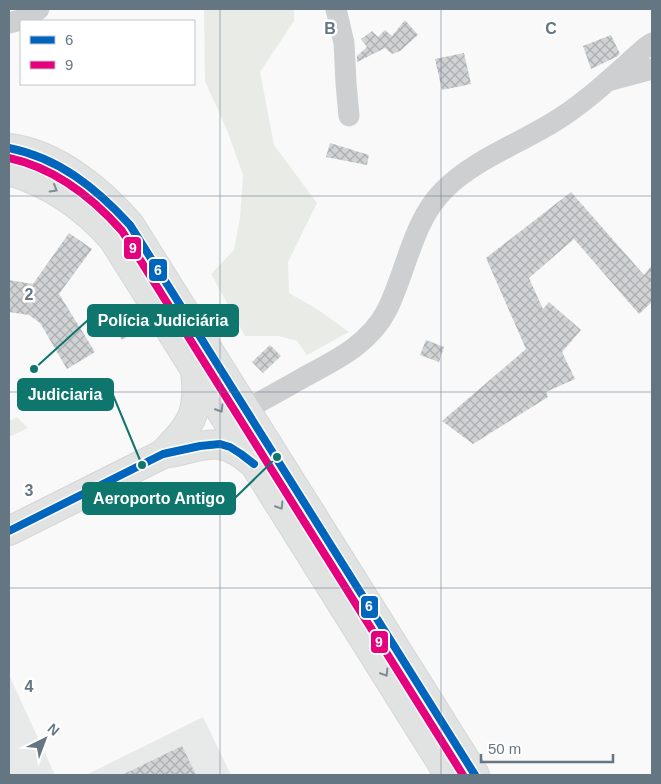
<svg xmlns="http://www.w3.org/2000/svg" width="661" height="784" viewBox="0 0 661 784" font-family="Helvetica,sans-serif">
  <defs>
    <pattern id="building-cross-hatch" width="8" height="8" patternUnits="userSpaceOnUse" patternTransform="scale(1.25)"><rect width="8" height="8" fill="#d0d2d3"/><path d="M0 0l8 8M0 8l8-8" fill="none" stroke="#acafb1"/></pattern>
  </defs>
  <rect width="100%" height="100%" fill="#f9f9f9"/>
  <path fill="#e8e9e9" d="M9,675L55,775H9Z
    M203,717L231,775H86Z"/>
  <path fill="#e8ebe6" d="M204,9H294V21L260,72L274,145L317,203L288,262L289,293L317,309L349,332L307,355L297,341L279,336H245L211,274L234,250L240,218L243,175L227,130L205,81Z
    M17,417L28,428L9,437V421Z"/>
  <path fill="url(#building-cross-hatch)" d="M405,20L418,35L400,51L392,54L385,48L357,62V56L367,47L361,39L372,31L378,37L385,30L392,36Z
    M611,35L620,54L616,57L591,69L583,46Z
    M464,53L471,84L442,90L435,59Z
    M330,143L369,155L367,165L326,157Z
    M571,192L644,275L652,265V302L639,314L574,239L529,278L543,309L549,302L581,330L562,352L575,379L546,392L548,397L473,444L442,421L526,349L486,258Z
    M69,233L92,249L59,294L95,352L67,369L40,323L29,315L9,312V280L33,284Z
    M131,313L141,329L122,340L112,324Z
    M426,340L444,347L439,362L420,355Z
    M270,345L281,356L263,373L252,362Z
    M182,746L196,775H122Z"/>
  <g fill="none" stroke-linecap="round" stroke-linejoin="round">
    <defs>
      <path id="major" d="M9,148C56,154 100,190 130,225L475,775
        M9,171C51,183 84,206 113,239L449,775
        M163,454C192,423 200,414 195,370
        M9,531L163,454C200,449 218,432 250,461"/>
    </defs>
    <use href="#major" stroke="#d5d6d7" stroke-width="30"/>
    <path stroke="#cecfd0" stroke-width="21" d="M336,9L344,43L346,83L349,116
      M9,23L24,19L39,9
      M611,80L652,69
      M247,409C267,398 287,387 306,376C338,359 370,343 387,310C406,272 413,221 443,191C472,161 516,145 552,123C586,103 616,73 646,47L652,43"/>
    <use href="#major" stroke="#e1e2e2" stroke-width="28"/>
    <defs>
      <path id="bus-1" d="M9,148C59,158 96,188 130,225L475,775
        M9,531L163,454L200,446L220,444L230,447L241,454L254,464"/>
      <path id="bus-2" d="M9,158C55,168 91,196 122,231L463,775"/>
    </defs>
    <use href="#bus-1" stroke="#fff" stroke-width="11"/>
    <use href="#bus-2" stroke="#fff" stroke-width="11"/>
    <use href="#bus-1" stroke="#0065bd" stroke-width="8"/>
    <use href="#bus-2" stroke="#e5007d" stroke-width="8"/>
  </g>
  <defs><path id="oneway-chevron" d="M-2-3.5L2.5 0L-2 3.5" fill="none" stroke-width="1.6" stroke-linecap="round" stroke-linejoin="round" transform="scale(1.25)"/></defs>
  <g stroke="#7e8c96">
    <use href="#oneway-chevron" transform="translate(54 189) rotate(30)"/>
    <use href="#oneway-chevron" transform="translate(220 409) rotate(58)"/>
    <use href="#oneway-chevron" transform="translate(280 506) rotate(58)"/>
    <use href="#oneway-chevron" transform="translate(385 673) rotate(58)"/>
  </g>
  <path fill="none" stroke="#657683" stroke-width="1" stroke-opacity="0.55" d="M220,9V775M441,9V775M9,196H652M9,392H652M9,588H652"/>
  <g font-size="16" text-anchor="middle" font-weight="bold" fill="#657683" stroke="#fff" stroke-width="5" stroke-linejoin="round" paint-order="stroke">
    <text x="330" y="34">B</text>
    <text x="551" y="34">C</text>
    <text x="29" y="300">2</text>
    <text x="29" y="496">3</text>
    <text x="29" y="692">4</text>
  </g>
  <path fill="none" stroke="#0f766e" stroke-width="2" d="M34 369L88 320M142 465L113 395M277 457L235 498"/>
  <g fill="#0f766e" stroke="#fff" stroke-width="2">
    <circle cx="34" cy="369" r="5"/>
    <circle cx="142" cy="465" r="5"/>
    <circle cx="277" cy="457" r="5"/>
  </g>
  <g fill="#0f766e" stroke="#0f766e" stroke-width="2">
    <rect x="88" y="305" width="150" height="31" rx="5"/>
    <rect x="18" y="379" width="95" height="31" rx="5"/>
    <rect x="83" y="483" width="152" height="31" rx="5"/>
  </g>
  <g font-size="16" text-anchor="middle" font-weight="bold" fill="#fff">
    <text x="163" y="326">Polícia Judiciária</text>
    <text x="65" y="400">Judiciaria</text>
    <text x="159" y="504">Aeroporto Antigo</text>
  </g>
  <g stroke="#fff" stroke-width="2">
    <rect x="123" y="236" width="19" height="24" rx="5" fill="#e5007d"/>
    <rect x="148" y="258" width="20" height="24" rx="5" fill="#0065bd"/>
    <rect x="360" y="595" width="19" height="24" rx="5" fill="#0065bd"/>
    <rect x="370" y="630" width="19" height="24" rx="5" fill="#e5007d"/>
  </g>
  <g font-size="14" text-anchor="middle" font-weight="bold" fill="#fff">
    <text x="133" y="253">9</text>
    <text x="158" y="275">6</text>
    <text x="369" y="611">6</text>
    <text x="379" y="647">9</text>
  </g>
  <rect width="661" height="784" fill="none" stroke="#657683" stroke-width="20"/>
  <rect x="20" y="20" width="175" height="65" fill="#ffffff" stroke="#c1c8cd"/>
  <rect x="30" y="36" width="25" height="8" fill="#0065bd" stroke="#c1c8cd"/>
  <text x="65" y="45" font-size="15" fill="#657683">6</text>
  <rect x="30" y="61" width="25" height="8" fill="#e5007d" stroke="#c1c8cd"/>
  <text x="65" y="70" font-size="15" fill="#657683">9</text>
  <g transform="translate(45 739) rotate(42)" stroke="#ffffff" stroke-width="4" paint-order="stroke">
  <path d="M0-4L9 19L0 12L-9 19Z" fill="#657683"/>
  <text y="-8" font-size="14" font-weight="bold" text-anchor="middle" fill="#657683">N</text>
  </g>
  <path d="M481 754v8h132v-8" fill="none" stroke="#657683" stroke-width="2.5"/>
  <text x="488" y="754" font-size="15" fill="#657683" stroke="#ffffff" stroke-width="4" paint-order="stroke">50 m</text>
</svg>
